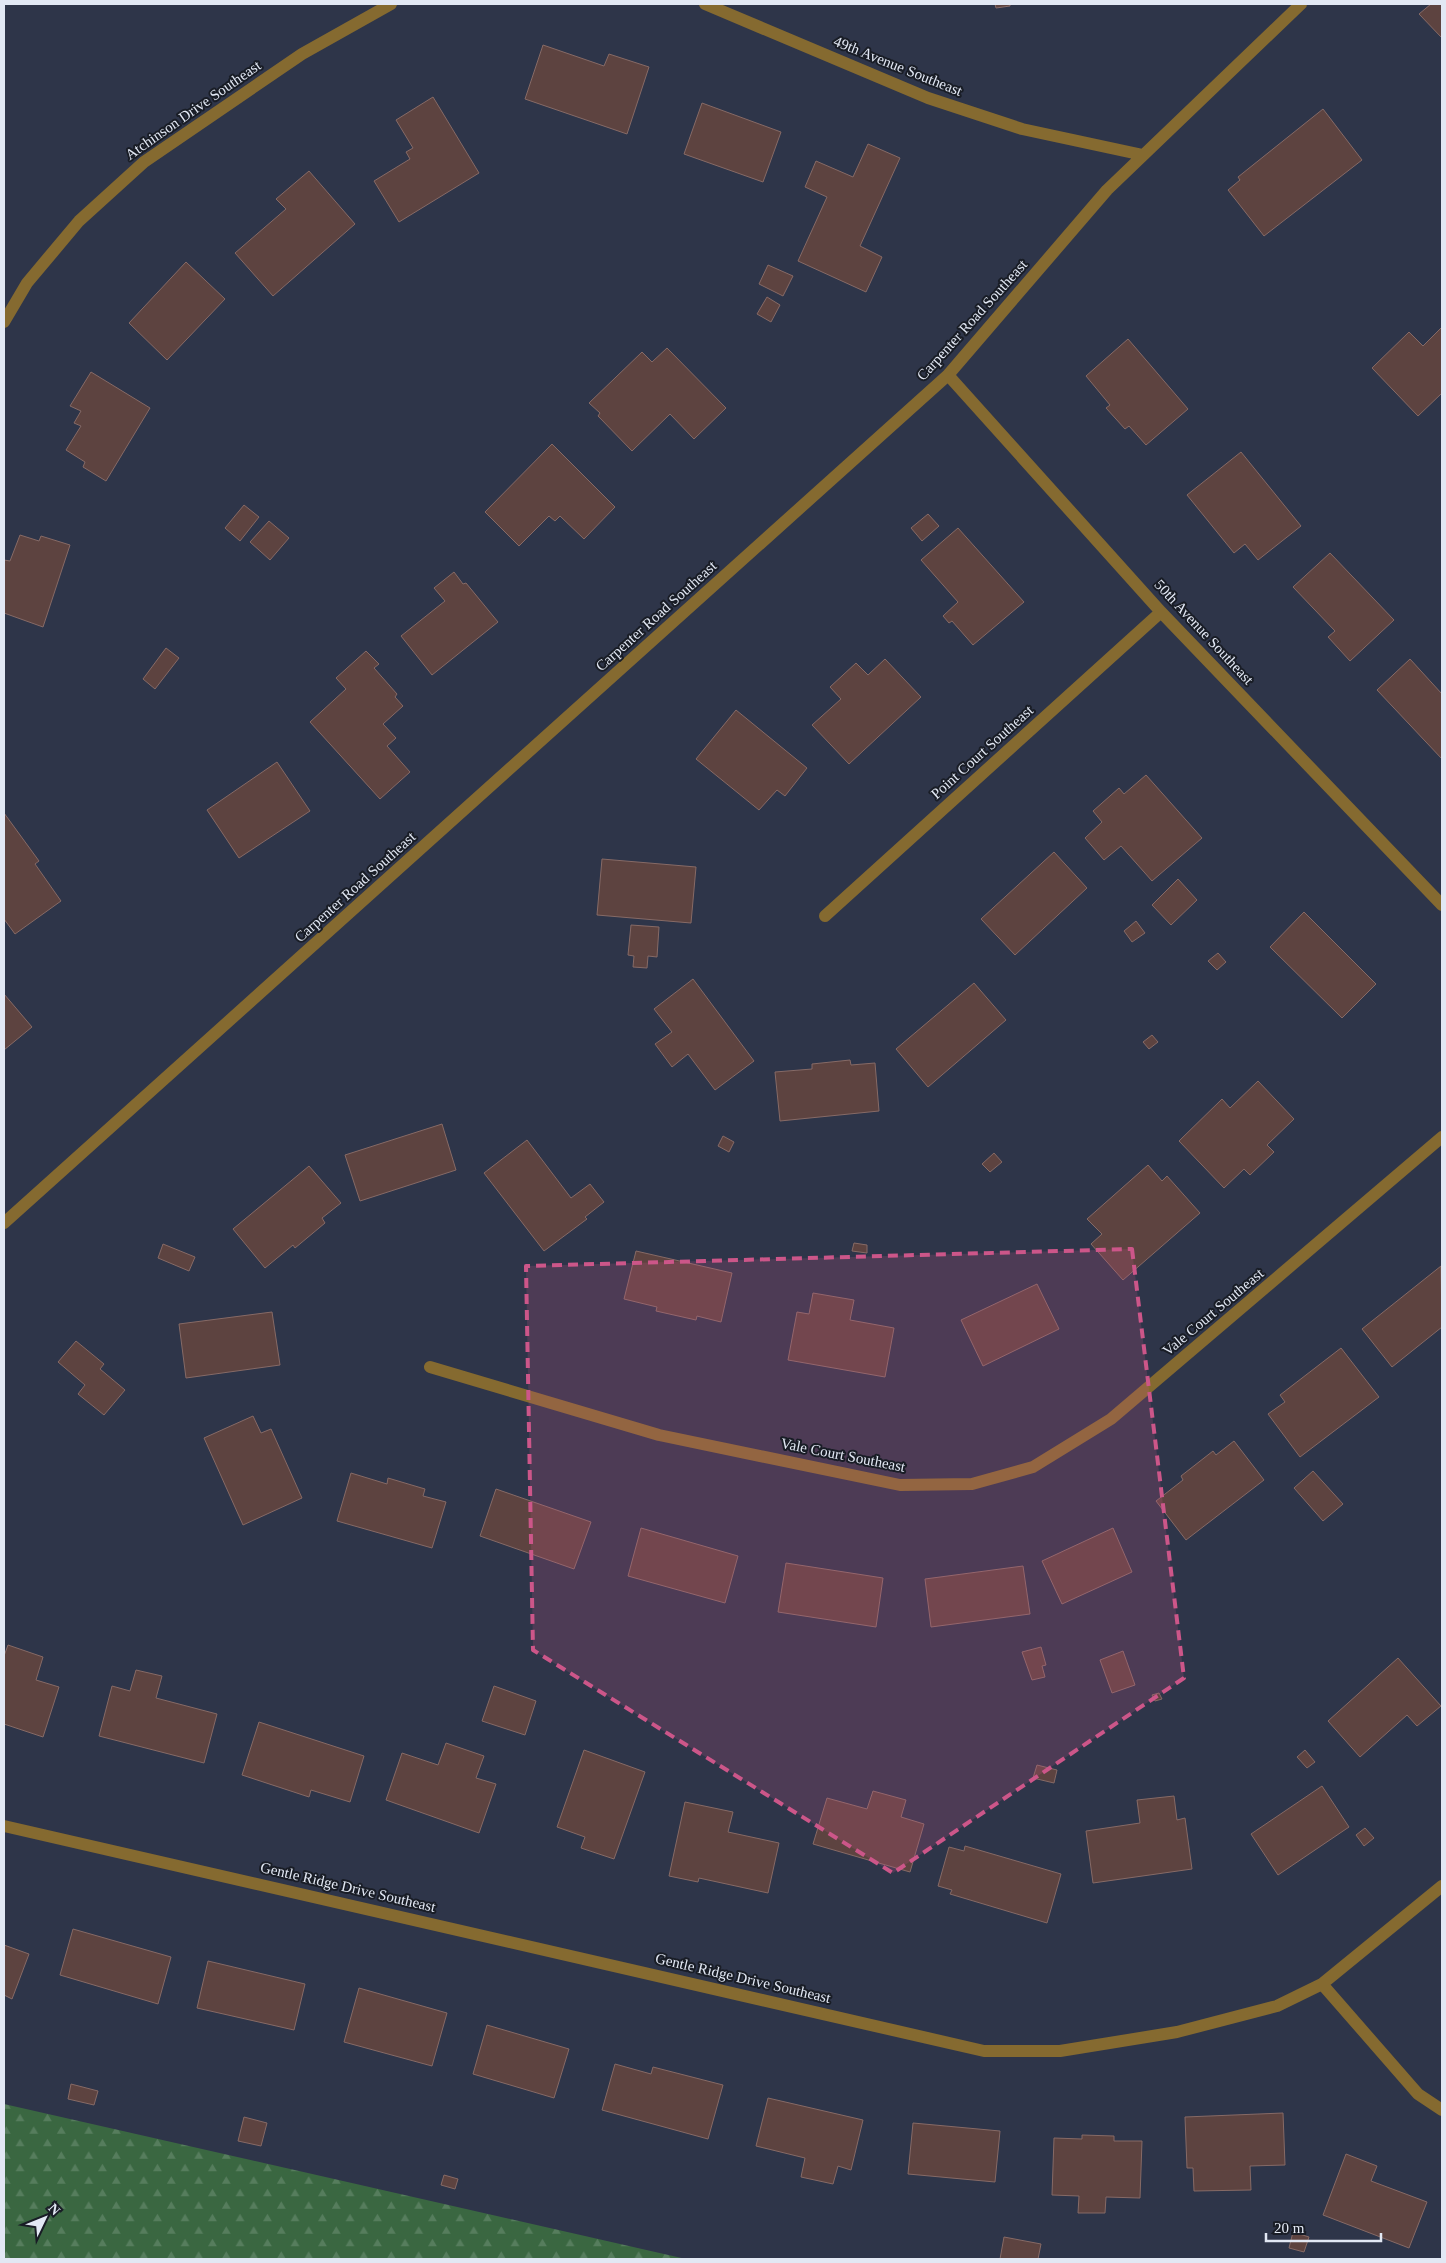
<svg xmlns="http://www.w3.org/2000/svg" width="1446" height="2263" viewBox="0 0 1446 2263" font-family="'Times New Roman',serif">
  <defs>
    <pattern id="forest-firs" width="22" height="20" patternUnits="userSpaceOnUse" patternTransform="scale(1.25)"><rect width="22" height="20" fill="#3a6741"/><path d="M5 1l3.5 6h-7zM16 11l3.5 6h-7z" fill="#567d5d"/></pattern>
  </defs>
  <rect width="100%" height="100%" fill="#2e3549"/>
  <path fill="url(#forest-firs)" d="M4,2104L686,2259H4Z"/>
  <path fill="#5d4340" stroke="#866a66" d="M995,4H1010V6L996,8Z
    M1431,4H1442V38L1419,14Z
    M543,45L604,66L609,54L649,67L627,134L525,99Z
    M433,97L479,173L399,222L374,181L410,159L406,152L413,148L396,120Z
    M702,103L781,132L763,182L684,154Z
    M1323,109L1362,160L1264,236L1228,190L1240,180L1238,177Z
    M868,144L900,158L860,246L882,257L866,292L798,261L827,197L805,187L816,161L853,177Z
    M309,171L355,224L273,296L235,253L286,209L276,199Z
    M186,262L225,299L167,360L129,323Z
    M768,265L793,276L783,296L759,284Z
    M767,297L780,305L771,322L757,314Z
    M1442,327V393L1418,416L1372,368L1409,332L1423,346Z
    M1128,339L1188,409L1146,445L1129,426L1125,429L1106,408L1110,405L1086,376Z
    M667,348L726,408L694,439L670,414L632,451L598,416L600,413L589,403L642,352L652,362Z
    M91,372L150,408L106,481L83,467L85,462L66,450L81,426L74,423L81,411L70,406Z
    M552,444L615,507L584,539L560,516L555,521L549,516L519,546L485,512Z
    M1241,452L1301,526L1258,560L1245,544L1234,553L1187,495Z
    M244,505L259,517L240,541L225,528Z
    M928,514L939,526L922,541L911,528Z
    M269,521L289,538L270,560L250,542Z
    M958,528L1024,602L973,645L952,621L949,623L943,616L958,602L921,560Z
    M20,535L39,541L41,536L70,545L43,627L4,613V560L10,561Z
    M1330,553L1394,620L1350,661L1328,637L1335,631L1293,587Z
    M454,572L463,584L466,583L498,622L432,675L401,636L445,601L434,588Z
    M166,648L179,658L155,689L143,679Z
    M366,651L379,664L374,668L397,694L395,697L403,706L383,724L396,738L387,746L410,772L380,799L310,722L346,689L336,678Z
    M885,659L921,697L849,764L812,725L841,699L830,687L856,663L868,675Z
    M1410,659L1442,694V759L1377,690Z
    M736,710L807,768L785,796L777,790L759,810L696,759Z
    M277,762L310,811L239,858L207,810Z
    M1146,775L1202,838L1152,881L1121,846L1104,860L1085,838L1102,822L1093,811L1119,788L1124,794Z
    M4,813L39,861L35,864L61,901L15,934L4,919Z
    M1054,852L1087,888L1015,955L981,919Z
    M602,859L696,867L691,923L597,915Z
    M1178,879L1197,900L1171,925L1152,905Z
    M1304,912L1376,984L1342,1018L1270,947Z
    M1136,921L1145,933L1132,942L1124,931Z
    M631,925L659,927L657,957L648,956L647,968L633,967L634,956L628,955Z
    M1218,953L1226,962L1217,970L1208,961Z
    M693,979L754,1061L715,1090L688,1054L672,1067L655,1044L672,1032L654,1009Z
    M974,983L1006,1020L928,1087L896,1049Z
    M4,994L32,1027L4,1050Z
    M1152,1035L1158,1042L1149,1049L1143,1042Z
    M850,1060L851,1065L875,1063L879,1111L780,1121L775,1072L812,1069V1064Z
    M1258,1081L1294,1119L1267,1145L1274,1152L1250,1175L1244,1169L1224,1188L1179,1141L1222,1099L1230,1108Z
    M442,1124L456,1170L360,1201L345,1155Z
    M723,1136L734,1142L729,1152L718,1146Z
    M527,1140L571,1198L590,1184L604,1202L585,1217L587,1219L544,1251L484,1173Z
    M994,1153L1002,1162L990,1172L982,1164Z
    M1148,1165L1162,1181L1167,1176L1200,1213L1123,1280L1091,1244L1102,1234L1087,1219Z
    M309,1166L341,1203L322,1218L325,1223L295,1248L293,1245L265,1268L233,1229Z
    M854,1243L867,1245V1253L852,1251Z
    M163,1244L195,1257L189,1271L158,1258Z
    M636,1251L732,1273L721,1322L697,1316L696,1320L656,1311L657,1307L624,1299Z
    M1441,1266L1442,1327L1392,1367L1362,1329Z
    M1037,1284L1059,1329L983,1366L961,1320Z
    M813,1293L854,1300L850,1320L894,1328L885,1377L788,1360L797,1312L809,1314Z
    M272,1312L280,1365L186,1378L179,1324Z
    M76,1341L104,1364L100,1369L125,1390L104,1415L78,1394L85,1385L58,1362Z
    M1341,1348L1379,1397L1300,1457L1268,1414L1285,1402L1280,1395Z
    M253,1416L261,1433L271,1429L302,1498L243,1525L204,1438Z
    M1234,1441L1264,1480L1186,1540L1156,1501L1183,1480L1181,1476L1213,1451L1216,1455Z
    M1313,1471L1343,1504L1323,1521L1294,1488Z
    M351,1473L387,1484L388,1478L425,1489L423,1496L446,1502L432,1548L337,1521Z
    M496,1489L591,1522L574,1569L480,1536Z
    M641,1528L738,1556L725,1603L628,1576Z
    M1113,1528L1132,1572L1062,1604L1042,1561Z
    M786,1563L883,1578L876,1627L778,1612Z
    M1023,1566L1030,1614L931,1627L925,1579Z
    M8,1645L43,1657L36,1680L59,1687L43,1737L4,1724V1656Z
    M1041,1647L1046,1665L1042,1666L1045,1677L1032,1680L1022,1652Z
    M1123,1651L1135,1685L1112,1693L1100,1660Z
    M1398,1658L1441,1706L1417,1726L1407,1715L1360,1757L1328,1721Z
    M136,1670L162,1676L156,1698L217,1714L204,1763L99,1736L112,1686L130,1691Z
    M494,1686L536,1701L525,1735L482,1721Z
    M1159,1693L1162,1699L1155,1701L1152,1695Z
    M259,1722L364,1756L350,1802L311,1790L309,1797L242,1775Z
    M446,1743L484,1756L476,1778L496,1784L479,1833L386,1800L402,1753L438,1765Z
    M584,1750L645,1772L614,1859L581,1848L585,1837L557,1827Z
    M1305,1750L1315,1762L1307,1768L1297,1757Z
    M1037,1765L1057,1770L1054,1783L1033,1778Z
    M1322,1786L1349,1827L1278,1875L1251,1834Z
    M873,1791L906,1800L901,1817L924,1824L910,1872L813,1844L827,1798L867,1809Z
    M1174,1796L1177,1820L1185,1818L1192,1869L1093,1883L1086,1831L1140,1823L1137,1800Z
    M685,1802L733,1812L728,1832L779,1843L768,1893L699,1878L698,1882L669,1876Z
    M1365,1828L1374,1838L1364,1846L1356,1835Z
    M965,1846L1061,1874L1047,1923L950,1894L952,1890L938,1886L949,1847L964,1851Z
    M73,1929L171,1957L158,2004L60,1975Z
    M4,1945L29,1954L12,1999L4,1995Z
    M208,1961L305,1984L294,2030L197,2008Z
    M359,1988L447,2013L432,2066L344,2042Z
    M487,2025L569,2049L554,2098L473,2074Z
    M615,2064L651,2074L653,2067L723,2085L708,2139L602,2110Z
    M71,2084L98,2091L94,2105L68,2099Z
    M768,2098L863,2120L851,2170L838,2166L833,2184L801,2177L805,2158L756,2146Z
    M1283,2113L1285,2165L1250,2166L1251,2190L1194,2191L1193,2168H1187L1185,2117Z
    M244,2117L267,2123L261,2146L238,2141Z
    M913,2123L1000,2131L995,2182L908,2174Z
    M1082,2135L1114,2136V2141H1142L1140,2198L1106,2197L1105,2213H1078L1079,2196L1052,2195L1054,2138L1082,2139Z
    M1346,2154L1377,2166L1371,2181L1427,2202L1409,2248L1323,2215Z
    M444,2175L458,2179L455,2189L441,2185Z
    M1293,2232L1309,2237L1304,2252L1289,2248Z
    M1004,2237L1041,2244L1038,2259H1000Z"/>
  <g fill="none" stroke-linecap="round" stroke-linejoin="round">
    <path stroke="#856a30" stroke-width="12" d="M705,4L928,98L1022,129L1143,155
      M4,322L27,283L79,221L144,162L302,54L391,4
      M948,375L1161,612L1442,905
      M825,916L1161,612
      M4,1223L948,375L1107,190L1301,4
      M430,1367L659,1435L900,1485L972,1484L1033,1467L1111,1419L1442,1137
      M4,1826L984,2051H1060L1177,2032L1277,2006L1322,1984L1442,1886
      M1322,1984L1418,2094L1442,2110"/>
  </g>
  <path fill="#cc5689" fill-opacity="0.2" stroke="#cc5689" stroke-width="4" stroke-dasharray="10 6" stroke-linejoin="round" d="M1132,1249L1184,1678L893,1873L533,1650L526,1266Z"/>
  <g text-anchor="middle" stroke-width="4" stroke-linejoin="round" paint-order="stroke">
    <g font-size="15" fill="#e2e8f4" stroke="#191d26">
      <text transform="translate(898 66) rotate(22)" y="5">49th Avenue Southeast</text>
      <text transform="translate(193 110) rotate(-35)" y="5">Atchinson Drive Southeast</text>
      <text transform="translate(972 320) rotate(-48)" y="5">Carpenter Road Southeast</text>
      <text transform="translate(656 616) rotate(-42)" y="5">Carpenter Road Southeast</text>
      <text transform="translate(1204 632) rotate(47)" y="5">50th Avenue Southeast</text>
      <text transform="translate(982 752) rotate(-42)" y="5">Point Court Southeast</text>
      <text transform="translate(355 887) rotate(-42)" y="5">Carpenter Road Southeast</text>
      <text transform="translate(1213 1312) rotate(-40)" y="5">Vale Court Southeast</text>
      <text transform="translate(843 1455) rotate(11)" y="5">Vale Court Southeast</text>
      <text transform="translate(348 1887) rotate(13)" y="5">Gentle Ridge Drive Southeast</text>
      <text transform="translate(743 1978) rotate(13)" y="5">Gentle Ridge Drive Southeast</text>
    </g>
  </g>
  <rect width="1446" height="2263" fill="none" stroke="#e2e8f4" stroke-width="10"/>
  <g transform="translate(45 2218) rotate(47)" stroke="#191d26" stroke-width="4" paint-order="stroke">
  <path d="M0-4L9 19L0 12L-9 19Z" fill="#e2e8f4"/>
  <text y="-8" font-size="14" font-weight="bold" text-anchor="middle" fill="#e2e8f4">N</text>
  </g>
  <path d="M1266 2233v8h115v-8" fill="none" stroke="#e2e8f4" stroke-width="2.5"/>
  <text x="1274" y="2233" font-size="15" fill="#e2e8f4" stroke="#191d26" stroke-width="4" paint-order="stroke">20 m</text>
</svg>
